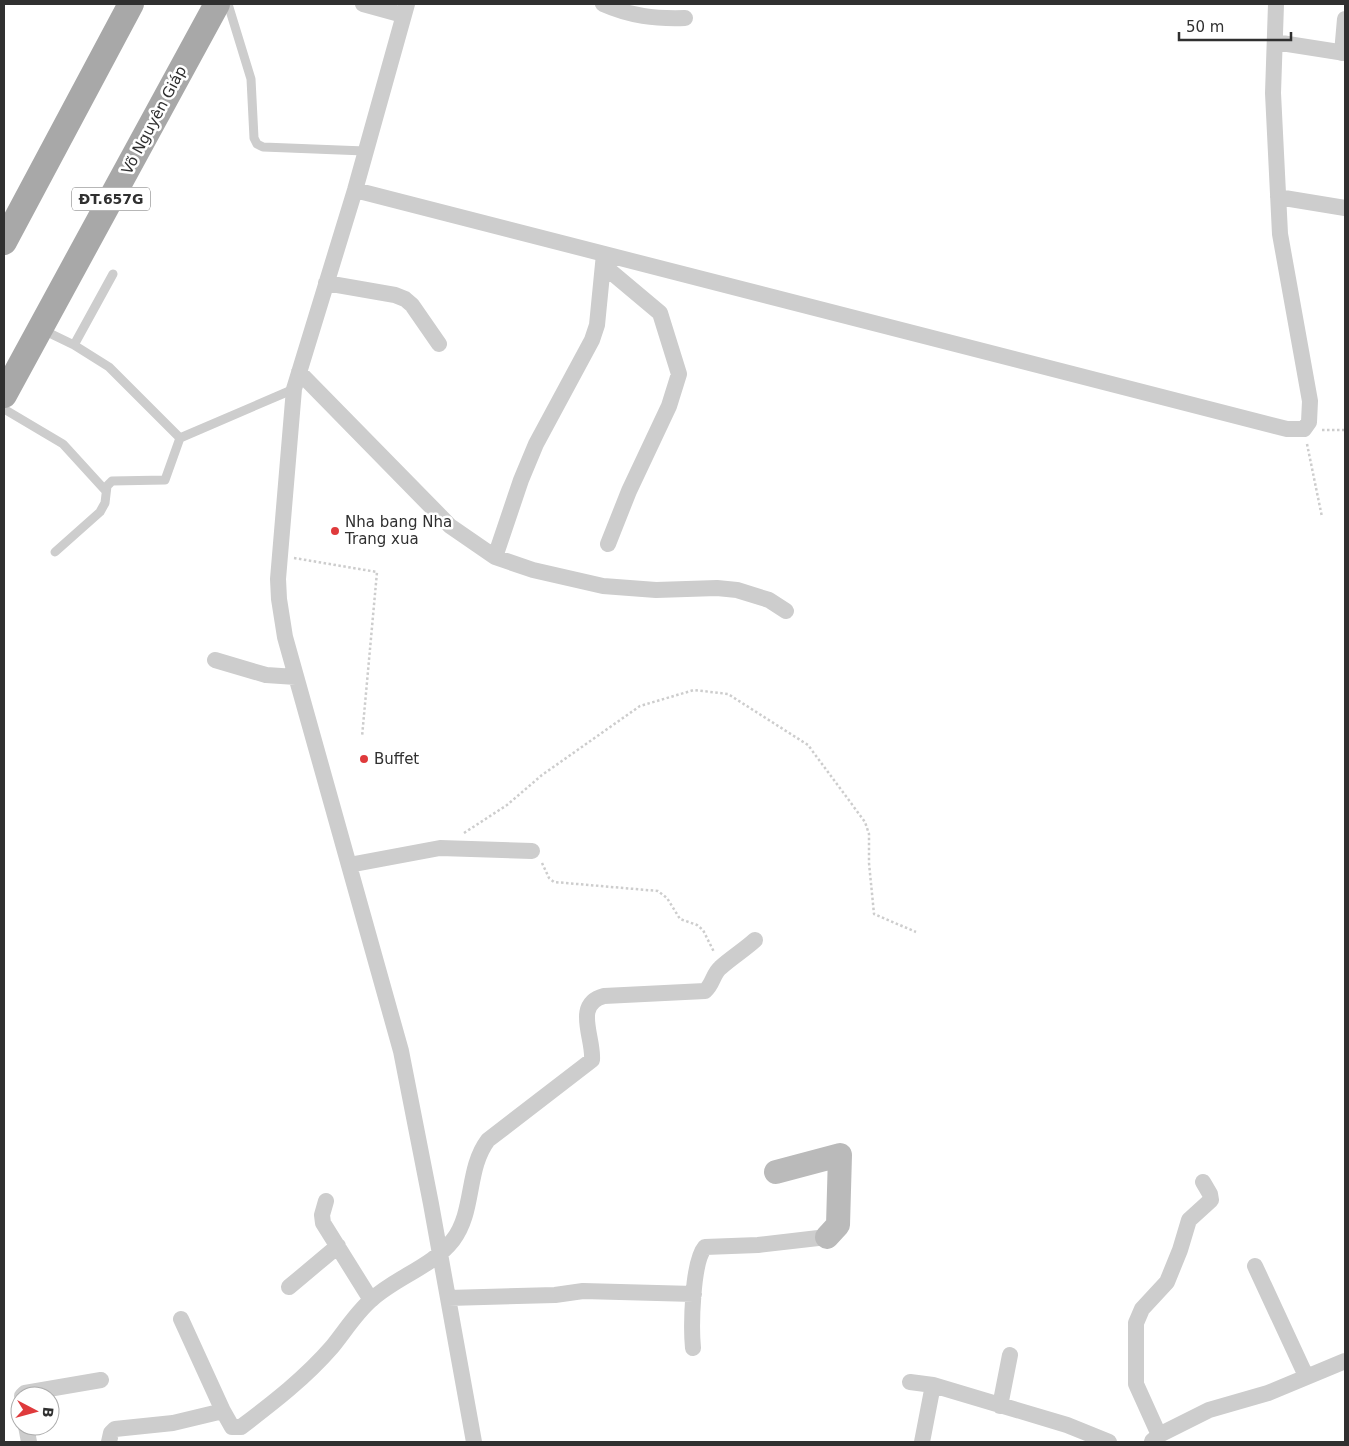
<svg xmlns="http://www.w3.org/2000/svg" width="1349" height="1446" viewBox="0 0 1349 1446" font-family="'DejaVu Sans',sans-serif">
  <rect width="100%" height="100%" fill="#fff"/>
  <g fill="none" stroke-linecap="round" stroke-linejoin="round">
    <path stroke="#cdcdcd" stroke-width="2.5" stroke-dasharray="2.5 2.5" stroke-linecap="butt" d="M1322,430H1345
      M1307,444L1322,517
      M294,558L377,572L362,737
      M464,833L507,805L542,775L640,706L694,690L728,694L808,745L865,822L869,834V863L874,914L916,932
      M542,863L549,878L554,882L658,891L667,898L680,919L697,925L703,930L714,952"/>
    <path stroke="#cdcdcd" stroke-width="9" d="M228,4L251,79L254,138L257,144L263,147L365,151
      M43,330L74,345L109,367L180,438L294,389
      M74,345L113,274
      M4,409L63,444L105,490
      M55,552L100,512L105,503L107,486L112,481L165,480L180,438"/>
    <path stroke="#cdcdcd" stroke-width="16" d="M363,4L403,15
      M407,4L355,190L294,389L278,579L279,599L285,637L401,1051L431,1204L474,1442
      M603,4C630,16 655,19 685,18
      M1275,42L1345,53
      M1342,53L1345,19
      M355,190L1287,429H1304L1309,422L1310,401L1280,234L1273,93L1276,4
      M1278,197L1345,208
      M604,266L660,313L679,374L669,406L629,491L608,544
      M326,283L395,295L405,299L412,305L439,344
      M299,372L450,526L495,557L533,570L603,586L656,590L717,588L737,590L769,600L786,611
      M495,557L521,480L536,444L592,340L597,325L604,254
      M215,660L266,675L296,677
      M349,865L440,848L532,851
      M326,1201L322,1215L323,1223L371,1300
      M1255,1266L1306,1376
      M289,1287L338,1246
      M448,1298L555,1295L583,1291L694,1294
      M181,1319L223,1411
      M693,1348C691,1327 692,1262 705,1247L758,1245L827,1237
      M910,1382L933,1385L1067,1425L1109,1442
      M22,1396L25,1393L101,1380
      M1000,1406L1010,1355
      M26,1426L29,1442
      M1159,1435L1136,1384V1323L1142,1309L1167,1282L1180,1250L1189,1220L1211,1200L1210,1194L1203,1182
      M1152,1441L1159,1435L1209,1410L1268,1393L1345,1361
      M109,1442L111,1433L115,1429L173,1423L223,1411L232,1427H241C274,1402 305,1378 332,1347C345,1331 356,1313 371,1300C396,1277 432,1267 453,1240C475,1211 466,1169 488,1140L592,1060C594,1038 573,1004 604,996L705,991C713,984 713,974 720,968C731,958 744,950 755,940
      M922,1442L933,1385"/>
    <path stroke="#bababa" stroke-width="24" d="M776,1172L840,1155L838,1225L827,1237"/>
    <path stroke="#a8a8a8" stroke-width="26" d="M4,242L131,4
      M4,395L217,4"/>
  </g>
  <g fill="#df3a3c" stroke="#fff" stroke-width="2">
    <circle cx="335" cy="531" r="5"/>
    <circle cx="364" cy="759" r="5"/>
  </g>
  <g text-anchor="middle" stroke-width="5" stroke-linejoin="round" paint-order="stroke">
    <rect fill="#fff" stroke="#6e6e6e" stroke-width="1" x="72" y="187.5" width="78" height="23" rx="4"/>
    <g font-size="14" font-weight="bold" fill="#303030">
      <text x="111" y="204">ĐT.657G</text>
    </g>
    <g font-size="15" fill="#303030" stroke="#fff">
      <text transform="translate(154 120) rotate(-62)" y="5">Võ Nguyên Giáp</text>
    </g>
    <g font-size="15" fill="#303030" stroke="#fff" text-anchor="start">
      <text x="345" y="527">Nha bang Nha<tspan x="345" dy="17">Trang xua</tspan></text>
      <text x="374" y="764">Buffet</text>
    </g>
  </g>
  <rect width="1349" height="1446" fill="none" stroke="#303030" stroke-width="10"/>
  <g transform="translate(35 1411) rotate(96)"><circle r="24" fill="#ffffff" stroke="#acacac"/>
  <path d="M0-4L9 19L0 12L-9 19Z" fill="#df3a3c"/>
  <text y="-8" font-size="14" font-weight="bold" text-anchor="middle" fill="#303030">B</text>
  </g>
  <path d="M1179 32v8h112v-8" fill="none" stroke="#303030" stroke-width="2.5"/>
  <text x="1186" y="32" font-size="15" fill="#303030" stroke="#ffffff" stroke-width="4" paint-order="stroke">50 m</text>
</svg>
